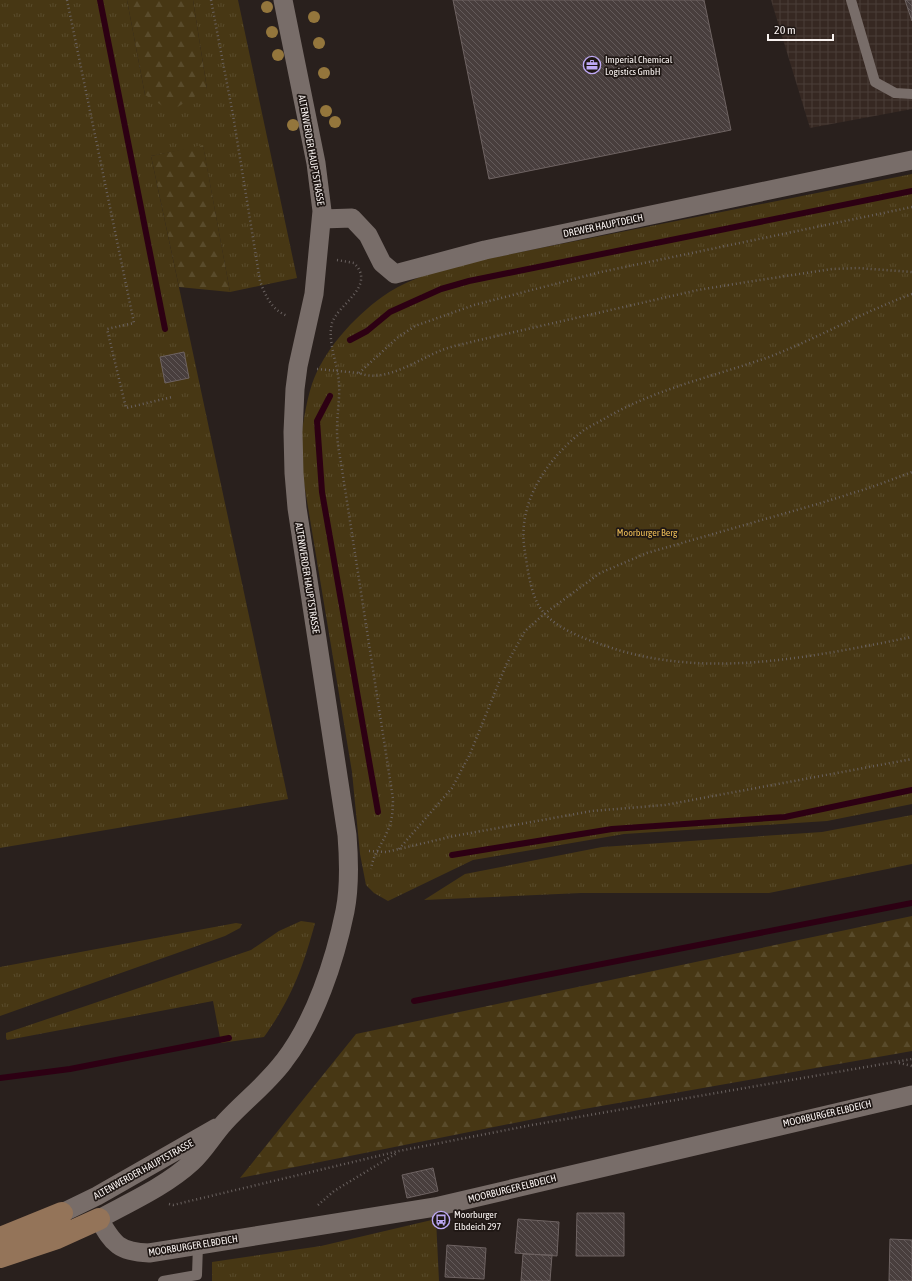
<svg xmlns="http://www.w3.org/2000/svg" width="912" height="1281" viewBox="0 0 912 1281" font-family="'Asap Condensed',sans-serif">
  <defs>
    <pattern id="industrial-grid" width="8" height="8" patternUnits="userSpaceOnUse"><rect width="8" height="8" fill="#362822"/><path d="M0 4h8M4 0v8" fill="none" stroke="#4a3d38"/></pattern>
    <pattern id="grass-tufts" width="24" height="20" patternUnits="userSpaceOnUse"><rect width="24" height="20" fill="#473714"/><path d="M3 7l-1-3M5 7V3M7 7l1-3M15 17l-1-3M17 17v-4M19 17l1-3" fill="none" stroke="#594b2b"/></pattern>
    <pattern id="forest-firs" width="22" height="20" patternUnits="userSpaceOnUse"><rect width="22" height="20" fill="#473714"/><path d="M5 1l3.5 6h-7zM16 11l3.5 6h-7z" fill="#594b2b"/></pattern>
    <pattern id="building-back-hatch" width="6" height="6" patternUnits="userSpaceOnUse"><rect width="6" height="6" fill="#483e3d"/><path d="M-1 5l2 2M0 0l6 6M5-1l2 2" fill="none" stroke="#635a5a"/></pattern>
  </defs>
  <rect width="100%" height="100%" fill="#29201d"/>
  <path fill="url(#industrial-grid)" d="M771,0H912V109L810,128Z"/>
  <path fill="url(#grass-tufts)" d="M0,0H127L145,95L207,89L193,0H238L297,278L230,292L203,146L151,156L288,799L0,848Z
    M912,174V804L827,821L624,834L473,860L388,901L374,893L366,885L360,854L352,772L299,453C302,430 305,406 312,384C324,350 353,318 382,297C402,282 428,274 451,266Z
    M912,815V864L769,893H581L424,900L465,874L602,847L822,832Z
    M301,921L315,923C303,968 291,999 264,1037L221,1043L213,1001L13,1039L7,1040L6,1038V1033L251,950L279,931Z
    M236,923L242,924L240,928L225,936L0,1016V967Z
    M436,1219L439,1281H212V1262L321,1246Z"/>
  <path fill="url(#forest-firs)" d="M127,0H193L207,89L171,111L145,95Z
    M203,145L230,292L179,287L151,156Z
    M912,916V1051L584,1109L240,1178L356,1034Z"/>
  <g fill="none" stroke-linecap="round" stroke-linejoin="round">
    <path stroke="#2d0013" stroke-width="6" d="M100,0L165,329
      M350,340L367,331L390,312L441,289L469,281L912,191
      M330,396L317,421L322,492L378,812
      M452,855L612,829L785,817L912,790
      M414,1001L912,903
      M0,1078L70,1069L229,1038"/>
  </g>
  <path fill="url(#building-back-hatch)" stroke="#6e6362" d="M453,0H704L731,130L489,179Z
    M905,0H912V21Z
    M184,352L189,378L165,383L160,357Z
    M433,1168L438,1191L407,1198L402,1175Z
    M577,1213H624V1256H576Z
    M518,1219L559,1222L557,1256L515,1253Z
    M890,1239L912,1240V1281H889Z
    M447,1245L486,1248L484,1279L445,1277Z
    M523,1254L552,1255L550,1281H521Z"/>
  <g fill="none" stroke-linecap="round" stroke-linejoin="round">
    <path stroke="#6a6260" stroke-width="2.5" stroke-dasharray="1 3" stroke-linecap="butt" d="M67,0L134,323L107,329L126,408L172,397
      M211,0L233,115L260,281C265,295 272,311 288,316
      M337,260L354,263C377,286 338,304 332,323C327,342 338,364 339,384C340,399 337,414 337,430C337,441 339,452 341,463L393,799C393,811 392,822 387,832C381,846 373,855 371,869
      M912,294C863,312 818,338 769,357C715,376 659,388 609,416C601,421 592,425 584,430C547,459 516,503 525,552C528,571 531,600 545,614C560,630 583,638 603,645C703,681 811,657 912,637
      M317,369L359,373C384,384 419,359 442,350C452,346 464,344 475,341L698,290L747,282L832,269L858,268L912,272
      M359,373L397,338L415,326L474,305L601,272L912,207
      M399,849L452,788L470,754L506,665L525,631L544,614L600,573L647,553L821,503L872,487L912,472
      M369,851L386,852L399,849L454,836L592,811L665,805L912,759
      M899,1063L912,1066
      M169,1204L173,1205L399,1151L532,1125L912,1059
      M318,1205L334,1191L397,1153"/>
    <path stroke="#786d69" stroke-width="10" d="M851,0L875,82L895,93L912,94
      M163,1281L197,1275L198,1245"/>
    <path stroke="#786d69" stroke-width="19" d="M322,219L352,218L368,235L382,263L395,274L485,250L912,160
      M62,1213L97,1196L216,1128
      M99,1219C130,1202 166,1186 192,1162C205,1150 213,1135 225,1122C244,1101 267,1084 284,1061C315,1021 335,960 345,911C350,886 349,860 347,835L297,508L294,473L293,432L295,389L298,366L314,294L322,211L316,163L283,0
      M99,1219C113,1244 119,1252 149,1253L435,1207L912,1095"/>
    <path stroke="#947459" stroke-width="22" d="M0,1238L62,1213
      M0,1257L57,1238L99,1219"/>
  </g>
  <g fill="#94763c">
    <circle cx="267" cy="7" r="6"/>
    <circle cx="314" cy="17" r="6"/>
    <circle cx="272" cy="32" r="6"/>
    <circle cx="319" cy="43" r="6"/>
    <circle cx="278" cy="55" r="6"/>
    <circle cx="324" cy="73" r="6"/>
    <circle cx="326" cy="111" r="6"/>
    <circle cx="335" cy="122" r="6"/>
    <circle cx="293" cy="125" r="6"/>
  </g>
  <defs>
    <symbol id="office-ring" viewBox="-11 -11 22 22"><circle r="9.5" fill="#1f1714" stroke="#bea9f5" stroke-width="1.5"/><path d="M-6-3h4V-5.5h4V-3h4V5H-6ZM-1-4.5V-3h2v-1.5ZM-6 0V1H6V0Z" fill="#bea9f5"/></symbol>
    <symbol id="bus-ring" viewBox="-11 -11 22 22"><circle r="9.5" fill="#1f1714" stroke="#bea9f5" stroke-width="1.5"/><path d="M-5-6H5V4H4V6H2V4H-2V6H-4V4H-5ZM-3.5-4V0h7V-4ZM-3.5 1.2v1.5H-2V1.2ZM2 1.2v1.5H3.5V1.2Z" fill="#bea9f5"/></symbol>
  </defs>
  <g fill-rule="evenodd">
    <use href="#office-ring" x="582" y="55" width="20" height="20"/>
    <use href="#bus-ring" x="431" y="1210" width="20" height="20"/>
  </g>
  <g text-anchor="middle" stroke-width="3.5" stroke-linejoin="round" paint-order="stroke">
    <g font-size="10" fill="#f9f3f1" stroke="#1f1714" text-anchor="start">
      <text x="605" y="63">Imperial Chemical<tspan x="605" dy="12">Logistics GmbH</tspan></text>
      <text x="454" y="1218">Moorburger<tspan x="454" dy="12">Elbdeich 297</tspan></text>
    </g>
    <g font-size="10" fill="#f9f3f1" stroke="#1f1714">
      <text transform="translate(312 150) rotate(80)" y="4">ALTENWERDER HAUPTSTRASSE</text>
      <text transform="translate(603 225) rotate(-12)" y="4">DREWER HAUPTDEICH</text>
      <text transform="translate(308 578) rotate(81)" y="4">ALTENWERDER HAUPTSTRASSE</text>
      <text transform="translate(827 1113) rotate(-13)" y="4">MOORBURGER ELBDEICH</text>
      <text transform="translate(143 1169) rotate(-29)" y="4">ALTENWERDER HAUPTSTRASSE</text>
      <text transform="translate(512 1188) rotate(-14)" y="4">MOORBURGER ELBDEICH</text>
      <text transform="translate(193 1245) rotate(-9)" y="4">MOORBURGER ELBDEICH</text>
    </g>
    <g font-size="10" fill="#ecbc56" stroke="#1f1714">
      <text x="647" y="536">Moorburger Berg</text>
    </g>
  </g>
  <path d="M768 34v6h65v-6" fill="none" stroke="#f9f3f1" stroke-width="2"/>
  <text x="774" y="34" font-size="12" fill="#f9f3f1" stroke="#1f1714" stroke-width="3" paint-order="stroke">20 m</text>
</svg>
